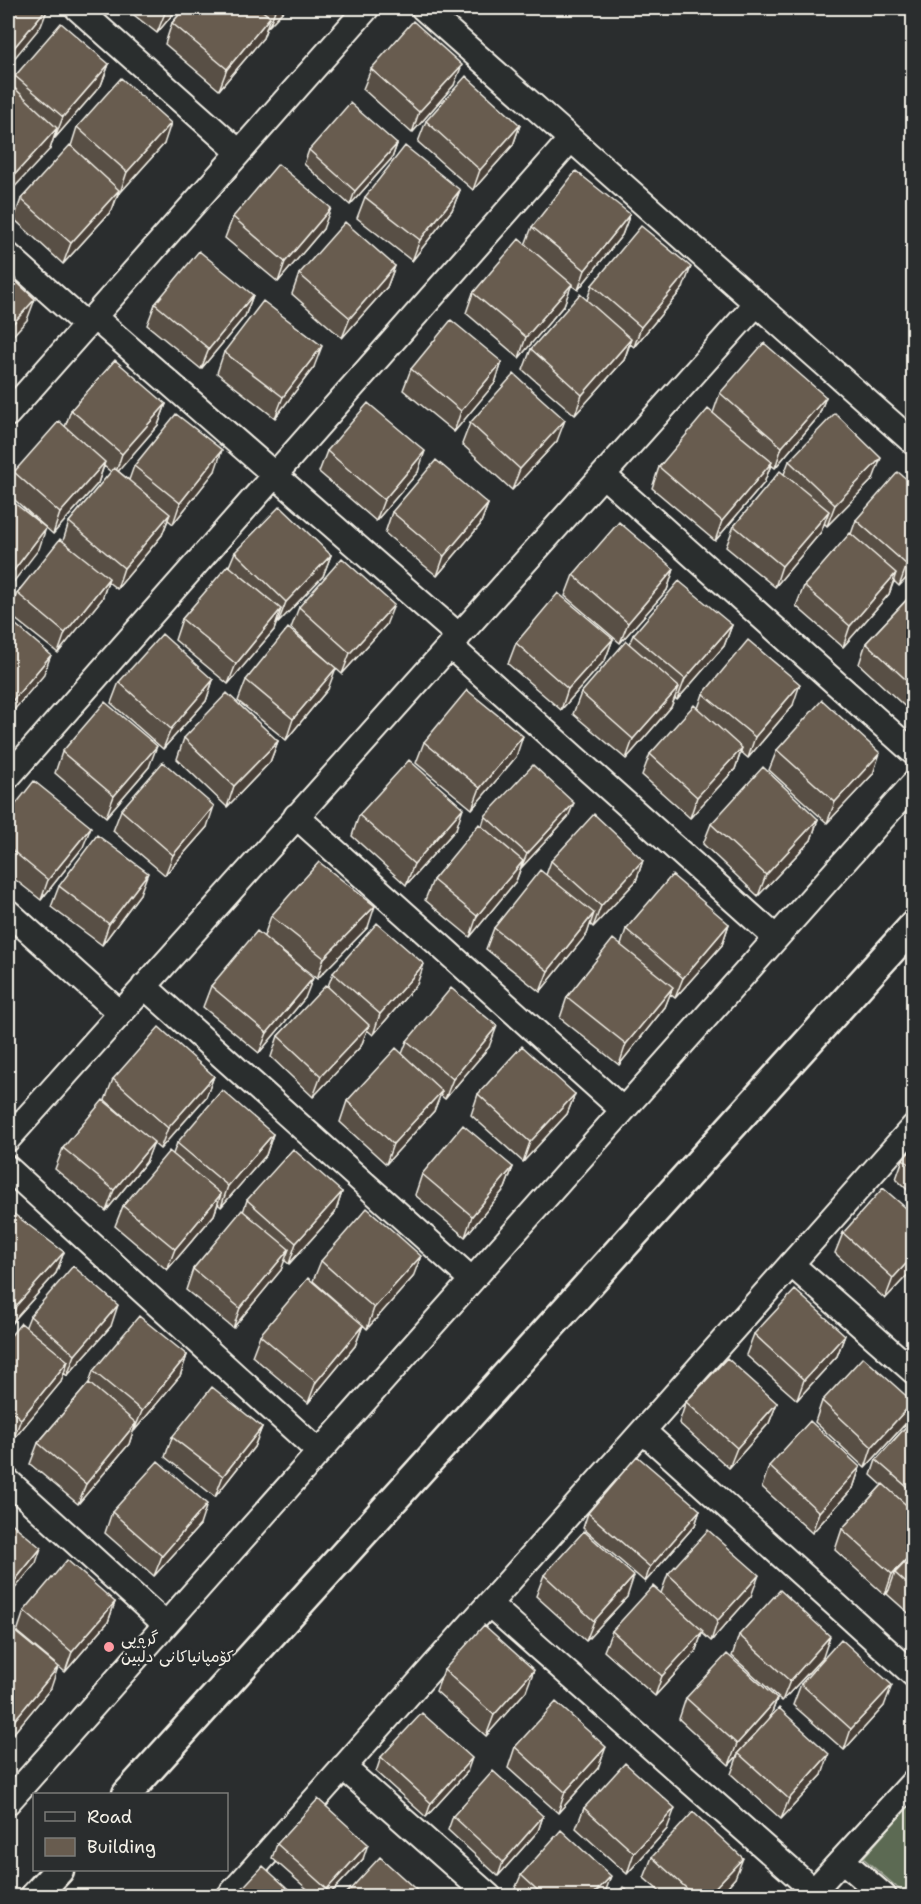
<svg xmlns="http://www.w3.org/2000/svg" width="921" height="1904" viewBox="0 0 921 1904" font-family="'Shantell Sans','Playpen Sans Arabic',sans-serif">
  <rect width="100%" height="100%" fill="#2a2d2e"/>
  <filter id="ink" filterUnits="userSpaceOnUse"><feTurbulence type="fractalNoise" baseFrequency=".0167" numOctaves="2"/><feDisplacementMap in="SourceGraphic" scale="12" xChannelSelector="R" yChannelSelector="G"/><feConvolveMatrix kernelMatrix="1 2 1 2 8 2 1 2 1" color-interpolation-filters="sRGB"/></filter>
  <g filter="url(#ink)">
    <path fill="#5c6b53" stroke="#a8ae9e" stroke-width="1.5" d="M913,1801V1896H907L863,1858Z"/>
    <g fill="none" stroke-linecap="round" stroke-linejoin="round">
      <defs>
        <path id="minor" d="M77,8L239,152
          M423,8L914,443
          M8,255L86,325
          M94,317L459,636
          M8,414L367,8
          M603,475L914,753
          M450,646L776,938
          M8,777L571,139
          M296,816L623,1110
          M8,912L120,1013
          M144,986L472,1280
          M8,1139L757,303
          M8,1168L319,1452
          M791,1264L914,1372
          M643,1431L914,1675
          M8,1481L165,1624
          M489,1604L814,1891
          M343,1767L489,1896
          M8,1802L914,783
          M842,1860L884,1896
          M229,1896L914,1126
          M809,1896L914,1781"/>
        <path id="tertiary" d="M127,1794L914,925
          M35,1896L59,1870"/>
      </defs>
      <use href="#minor" stroke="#f4f1e8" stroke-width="28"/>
      <use href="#tertiary" stroke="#f4f1e8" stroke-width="33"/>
      <use href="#minor" stroke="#2a2d2e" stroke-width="24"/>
      <use href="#tertiary" stroke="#2a2d2e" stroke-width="28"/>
    </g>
    <path fill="#594f44" stroke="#f4f1e8" stroke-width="1.5" d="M125,8H178L157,33Z
      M185,8H286L269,26L268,25L263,38L219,90L165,44L172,23Z
      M109,64L101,85L55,138L54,137L50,149L12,86L15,76Z
      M371,69L454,85L412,133L363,89Z
      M426,121L520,125L513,145L473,190L418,142Z
      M77,127L164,144L120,193L119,192L112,210L63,264L14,219L21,199L71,146Z
      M397,144L392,158L350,205L304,164L309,150Z
      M460,190L452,210L412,261L357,218L365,197Z
      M630,214L622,235L578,290L571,285L564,305L519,358L466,313L473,293L525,245L532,227Z
      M233,217L323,229L278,282L225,238Z
      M395,266L387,287L342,338L292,294L299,274Z
      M592,285L683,288L634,347L630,344L624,360L575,415L523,370L531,349L587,300Z
      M253,295L245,316L201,369L147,325L155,304Z
      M224,352L314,367L275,418L217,373Z
      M502,362L495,383L454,432L403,390L411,369Z
      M720,393L826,397L818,417L775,468L771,465L764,483L715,541L652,488L659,467L713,413Z
      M166,404L158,425L118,471L129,480L134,466L215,471L173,524L168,520L162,535L117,589L108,582L102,599L58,653L9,614L17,593L63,541L69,522L111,472L104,466L98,483L53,534L8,494V489L14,472L65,427L71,410Z
      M470,423L557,441L512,490L462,444Z
      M327,451L418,472L376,521L319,472Z
      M789,461L873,479L827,526L824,523L821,532L775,587L726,547L734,526L784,474Z
      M488,504L480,525L437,576L385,533L392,512Z
      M856,520L914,570L899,586L894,581L889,594L843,647L796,606L804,586L851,534Z
      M235,552L331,555L323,576L278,623L277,621L274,630L228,684L175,640L182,619L229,566Z
      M674,569L667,590L620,643L565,596L573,575Z
      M914,592V713L913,714L859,664L866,643Z
      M299,607L386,625L342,674L291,628Z
      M732,625L724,646L677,700L675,698L671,707L626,759L573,714L581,693L629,644L633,635Z
      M613,639L605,660L561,710L508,664L516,643Z
      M213,680L206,701L163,749L111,703L119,682Z
      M246,680L328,689L286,740L238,701Z
      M703,694L793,705L748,758L741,752L735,769L690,818L642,775L650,754L698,708Z
      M184,738L278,741L270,762L227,807L177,759Z
      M424,742L516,757L472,809L416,763Z
      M777,750L873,774L827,823L769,770Z
      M62,752L149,767L106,817L55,773Z
      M121,810L207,827L165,875L113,831Z
      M8,814L83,847L41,900L8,874Z
      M359,815L456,829L406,885L352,836Z
      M485,816L568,817L521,868L516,881L470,937L425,900L433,880L482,826Z
      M818,819L811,840L758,896L703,844L711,824Z
      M643,860L636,881L593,927L590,924L587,934L540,992L486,949L494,928L546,875L551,861Z
      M59,886L140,894L102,945L51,907Z
      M271,916L368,927L317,979L273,944L305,998L259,1053L203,1007L211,986L264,936Z
      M729,924L722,945L675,998L670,994L665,1007L619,1065L560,1018L567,997L621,945L626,929Z
      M333,973L417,984L373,1035L367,1030L361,1046L313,1097L271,1057L278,1036L328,986Z
      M407,1041L489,1047L445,1099L440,1095L434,1111L386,1164L340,1122L347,1101L402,1054Z
      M214,1076L206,1097L160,1149L153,1143L146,1162L106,1211L55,1169L63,1148L129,1121L105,1100L113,1079Z
      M478,1094H575L567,1114L523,1162L471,1115Z
      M273,1134L266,1155L221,1207L218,1204L214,1215L167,1270L115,1226L123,1206L173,1154L177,1143Z
      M914,1147V1196L896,1179L903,1159Z
      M513,1167L505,1188L465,1237L415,1195L422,1174Z
      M342,1192L335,1213L289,1264L284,1260L281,1270L233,1328L186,1290L193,1269L243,1212L247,1200Z
      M8,1214L64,1252L56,1273L8,1327Z
      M914,1215V1268L885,1299L835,1253L843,1233Z
      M321,1261L413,1277L367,1329L363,1325L355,1346L308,1403L252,1356L260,1335L347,1311L313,1281Z
      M30,1316L111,1326L67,1376L64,1373L61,1382L13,1440L8,1435V1339L26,1326Z
      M754,1334L845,1335L837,1356L797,1400L746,1355Z
      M187,1355L180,1376L134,1431H133L129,1444L78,1504L30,1464L38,1443L89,1383L93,1371Z
      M822,1401L913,1402L906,1423L865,1468L815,1422Z
      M686,1402L777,1403L769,1423L729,1468L679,1423Z
      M914,1418V1618L887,1594L889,1590L885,1595L835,1550L842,1529L882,1485L871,1475L876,1460Z
      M262,1427L254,1447L215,1497L165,1457L172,1437Z
      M769,1466L860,1467L853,1488L812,1533L762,1487Z
      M700,1510L695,1525L645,1582L583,1528L588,1513Z
      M112,1512L200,1525L154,1576L105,1533Z
      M668,1574L751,1596L711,1641L702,1633L695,1652L655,1696L604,1651L612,1631L661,1593Z
      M544,1575L627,1597L586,1641L536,1596Z
      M115,1602L108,1622L65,1672L17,1632L24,1611Z
      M8,1627L51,1688L8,1740Z
      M739,1635L823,1657L782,1701L732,1656Z
      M444,1670L526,1691L486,1736L436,1691Z
      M801,1684L884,1706L844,1750L793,1705Z
      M686,1698L777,1699L770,1718L822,1775L781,1819L731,1774L738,1755L729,1765L679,1719Z
      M515,1747L598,1768L558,1813L508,1768Z
      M381,1757L467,1772L426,1817L376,1772Z
      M584,1808L667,1829L627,1874L576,1828Z
      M453,1816H543L538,1831L498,1876L448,1830Z
      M277,1844L363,1859L328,1896H315L272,1858Z
      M652,1857L735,1878L719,1896H665L644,1878Z
      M521,1875L606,1890L600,1896H523L515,1889Z"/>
    <path fill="#494037" stroke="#f4f1e8" stroke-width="1.5" d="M47,8H48L41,26L8,66V55Z
      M169,8H178L157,33L165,13Z
      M276,8H286L269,26Z
      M270,17L263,38L219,90L227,69Z
      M109,64L101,85L55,138L63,117Z
      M462,65L454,85L412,133L419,112Z
      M171,123L164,144L120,193L127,172Z
      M520,125L513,145L473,190L480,170Z
      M57,128L50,149L8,194V182Z
      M397,144L392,158L350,205L355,191Z
      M119,190L112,210L63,264L71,243Z
      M460,190L452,210L412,261L420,240Z
      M331,208L323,229L278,282L285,262Z
      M630,214L622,235L578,290L585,270Z
      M395,266L387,287L342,338L350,318Z
      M691,267L683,288L634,347L641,327Z
      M572,284L564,305L519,358L526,337Z
      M253,295L245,316L201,369L209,349Z
      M35,299L27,320L8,341V329Z
      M631,339L624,360L575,415L582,395Z
      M322,346L314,367L275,418L283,397Z
      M502,362L495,383L454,432L461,411Z
      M826,397L818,417L775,468L782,447Z
      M166,404L158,425L115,475L122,454Z
      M565,420L557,441L512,490L520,469Z
      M222,450L215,471L173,524L180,503Z
      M425,451L418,472L376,521L384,500Z
      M881,458L873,479L827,526L835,505Z
      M105,462L98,483L53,534L60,513Z
      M772,462L764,483L715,541L722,521Z
      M488,504L480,525L437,576L444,556Z
      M829,511L821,532L775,587L782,566Z
      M170,514L162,535L117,589L124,568Z
      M46,528L39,549L8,589V578Z
      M331,555L323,576L278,623L286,602Z
      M914,557V570L899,586L907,565Z
      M674,569L667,590L620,643L628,623Z
      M896,573L889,594L843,647L850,626Z
      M109,578L102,599L58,653L65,633Z
      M394,605L386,625L342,674L350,653Z
      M281,609L274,630L228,684L236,664Z
      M732,625L724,646L677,700L685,679Z
      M613,639L605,660L561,710L568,689Z
      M51,655L43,676L8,717V706Z
      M336,668L328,689L286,740L293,719Z
      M213,680L206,701L163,749L171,729Z
      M800,684L793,705L748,758L755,737Z
      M679,687L671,707L626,759L633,739Z
      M523,736L516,757L472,809L480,788Z
      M278,741L270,762L227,807L234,786Z
      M157,746L149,767L106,817L114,796Z
      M742,748L735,769L690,818L697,797Z
      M880,753L873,774L827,823L835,802Z
      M574,803L568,817L521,868L527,854Z
      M214,806L207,827L165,875L173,855Z
      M463,808L456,829L406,885L414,864Z
      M818,819L811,840L758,896L766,875Z
      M91,827L83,847L41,900L48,880Z
      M643,860L636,881L593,927L601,906Z
      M523,861L516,881L470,937L477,916Z
      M148,873L140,894L102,945L109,924Z
      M375,906L368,927L317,979L324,958Z
      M594,913L587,934L540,992L548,971Z
      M729,924L722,945L675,998L683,978Z
      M424,964L417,984L373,1035L380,1014Z
      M313,978L305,998L259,1053L267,1033Z
      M673,987L665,1007L619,1065L626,1044Z
      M369,1025L361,1046L313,1097L321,1076Z
      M497,1026L489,1047L445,1099L453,1079Z
      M214,1076L206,1097L160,1149L168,1128Z
      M442,1091L434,1111L386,1164L393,1144Z
      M575,1094L567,1114L523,1162L530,1142Z
      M273,1134L266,1155L221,1207L228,1186Z
      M154,1142L146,1162L106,1211L114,1190Z
      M513,1167L505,1188L465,1237L472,1216Z
      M342,1192L335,1213L289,1264L296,1243Z
      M221,1194L214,1215L167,1270L175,1249Z
      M289,1249L281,1270L233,1328L240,1308Z
      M64,1252L56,1273L8,1327L16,1306Z
      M914,1255V1268L885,1299L893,1278Z
      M421,1256L413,1277L367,1329L374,1308Z
      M118,1305L111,1326L67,1376L75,1355Z
      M363,1325L355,1346L308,1403L316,1382Z
      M845,1335L837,1356L797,1400L804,1380Z
      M187,1355L180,1376L134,1431L142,1411Z
      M68,1361L61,1382L13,1440L21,1419Z
      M913,1402L906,1423L865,1468L872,1447Z
      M777,1403L769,1423L729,1468L737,1448Z
      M136,1423L129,1444L78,1504L86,1484Z
      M262,1427L254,1447L215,1497L223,1476Z
      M860,1467L853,1488L812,1533L819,1512Z
      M207,1504L200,1525L154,1576L162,1556Z
      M700,1510L695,1525L645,1582L650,1567Z
      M41,1548L36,1563L8,1597V1589Z
      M914,1551V1563L895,1573L889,1590L885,1595L892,1574Z
      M759,1575L751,1596L711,1641L718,1620Z
      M634,1576L627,1597L586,1641L594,1621Z
      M115,1602L108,1622L65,1672L72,1652Z
      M703,1631L695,1652L655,1696L662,1676Z
      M830,1636L823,1657L782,1701L790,1681Z
      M58,1667L51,1688L8,1740V1737L13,1722Z
      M534,1670L526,1691L486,1736L494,1715Z
      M892,1685L884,1706L844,1750L851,1729Z
      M777,1699L769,1720L738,1753V1755L729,1765L737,1744Z
      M606,1747L598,1768L558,1813L565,1792Z
      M829,1754L822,1775L781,1819L789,1799Z
      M472,1758L467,1772L426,1817L431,1803Z
      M675,1808L667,1829L627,1874L634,1853Z
      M543,1816L538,1831L498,1876L503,1862Z
      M368,1844L363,1859L328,1896H325L327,1889Z
      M743,1858L735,1878L719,1896H707Z
      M611,1876L606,1890L600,1896H592Z"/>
    <path fill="#685c4f" stroke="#f4f1e8" stroke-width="1.5" d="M8,8H47L8,55Z
      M158,8H169L165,13Z
      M185,8H259L270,17L227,69L172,23Z
      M413,21L462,65L419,112L371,69Z
      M61,23L109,64L63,117L15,76Z
      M466,76L520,125L480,170L426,121Z
      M121,78L171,123L127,172L77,127Z
      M8,82L57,128L8,182Z
      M350,103L397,144L355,191L309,150Z
      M70,145L119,190L71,243L21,199Z
      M405,146L460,190L420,240L365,197Z
      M278,164L331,208L285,262L233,217Z
      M576,171L630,214L585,270L532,227Z
      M345,222L395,266L350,318L299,274Z
      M641,226L691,267L641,327L592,285Z
      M519,239L572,284L526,337L473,293Z
      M199,251L253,295L209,349L155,304Z
      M8,274L35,299L8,329Z
      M580,294L631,339L582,395L531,349Z
      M263,301L322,346L283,397L224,352Z
      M451,320L502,362L461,411L411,369Z
      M764,343L826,397L782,447L720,393Z
      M115,360L166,404L122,454L71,410Z
      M514,374L565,420L520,469L470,423Z
      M368,403L425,451L384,500L327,451Z
      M708,409L772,462L722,521L659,467Z
      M835,413L881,458L835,505L789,461Z
      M176,414L222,450L180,503L134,466Z
      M59,421L105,462L60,513L14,472Z
      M436,460L488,504L444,556L392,512Z
      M114,468L170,514L124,568L69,522Z
      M780,471L829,511L782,566L734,526Z
      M898,472L914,485V557L907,565L856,520Z
      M8,498L46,528L8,578Z
      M280,506L331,555L286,602L235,552Z
      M619,522L674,569L628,623L573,575Z
      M850,533L896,573L850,626L804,586Z
      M60,539L109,578L65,633L17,593Z
      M342,558L394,605L350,653L299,607Z
      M228,565L281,609L236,664L182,619Z
      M679,581L732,625L685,679L633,635Z
      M914,592V687L866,643Z
      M558,593L613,639L568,689L516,643Z
      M8,618L51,655L8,706Z
      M288,628L336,668L293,719L246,680Z
      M162,634L213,680L171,729L119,682Z
      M748,640L800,684L755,737L703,694Z
      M626,641L679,687L633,739L581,693Z
      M467,690L523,736L480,788L424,742Z
      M227,693L278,741L234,786L184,738Z
      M822,700L880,753L835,802L777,750Z
      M105,702L157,746L114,796L62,752Z
      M694,705L742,748L697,797L650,754Z
      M409,760L463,808L414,864L359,815Z
      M163,762L214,806L173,855L121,810Z
      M533,765L574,803L527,854L485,816Z
      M763,767L818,819L766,875L711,824Z
      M34,781L91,827L48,880L8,847V814Z
      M594,814L643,860L601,906L551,861Z
      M479,824L523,861L477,916L433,880Z
      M97,835L148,873L109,924L59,886Z
      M319,862L375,906L324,958L271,916Z
      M540,870L594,913L548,971L494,928Z
      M672,875L729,924L683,978L626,929Z
      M377,923L424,964L380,1014L333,973Z
      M257,931L313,978L267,1033L211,986Z
      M613,939L673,987L626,1044L567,997Z
      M326,985L369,1025L321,1076L278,1036Z
      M451,988L497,1026L453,1079L407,1041Z
      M159,1027L214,1076L168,1128L113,1079Z
      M522,1046L575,1094L530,1142L478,1094Z
      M396,1048L442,1091L393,1144L347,1101Z
      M222,1090L273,1134L228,1186L177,1143Z
      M103,1100L154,1142L114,1190L63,1148Z
      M463,1125L513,1167L472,1216L422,1174Z
      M914,1147V1168L903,1159Z
      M293,1149L342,1192L296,1243L247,1200Z
      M169,1151L221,1194L175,1249L123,1206Z
      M883,1188L914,1215V1255L893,1278L843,1233Z
      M367,1208L421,1256L374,1308L321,1261Z
      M242,1210L289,1249L240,1308L193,1269Z
      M10,1211L64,1252L16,1306L8,1298V1214Z
      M73,1266L118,1305L75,1355L30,1316Z
      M308,1278L363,1325L316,1382L260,1335Z
      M795,1290L845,1335L804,1380L754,1334Z
      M139,1316L187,1355L142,1411L93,1371Z
      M21,1323L68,1361L21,1419L8,1408V1339Z
      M863,1357L913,1402L872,1447L822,1401Z
      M727,1358L777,1403L737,1448L686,1402Z
      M89,1383L136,1423L86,1484L38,1443Z
      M212,1387L262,1427L223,1476L172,1437Z
      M914,1418V1493L876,1460Z
      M810,1421L860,1467L819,1512L769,1466Z
      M637,1456L700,1510L650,1567L588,1513Z
      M158,1461L207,1504L162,1556L112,1512Z
      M883,1484L914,1512V1551L892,1574L842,1529Z
      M8,1520L41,1548L8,1589Z
      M708,1530L759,1575L718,1620L668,1574Z
      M584,1531L634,1576L594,1621L544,1575Z
      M914,1553V1590L895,1573Z
      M67,1560L115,1602L72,1652L24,1611Z
      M653,1586L703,1631L662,1676L612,1631Z
      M780,1590L830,1636L790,1681L739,1635Z
      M484,1625L534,1670L494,1715L444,1670Z
      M8,1626L58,1667L13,1722L8,1718Z
      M841,1639L892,1685L851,1729L801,1684Z
      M727,1654L777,1699L737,1744L686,1698Z
      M556,1702L606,1747L565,1792L515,1747Z
      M779,1708L829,1754L789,1799L738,1753Z
      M422,1713L472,1758L431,1803L381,1757Z
      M625,1763L675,1808L634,1853L584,1808Z
      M493,1771L543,1816L503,1862L453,1816Z
      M318,1799L368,1844L327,1889L277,1844Z
      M693,1812L743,1858L707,1896H695L652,1857Z
      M561,1830L611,1876L592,1896H544L521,1875Z
      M380,1857L423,1896H344Z
      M263,1866L296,1896H235Z
      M623,1887L633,1896H615Z"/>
  </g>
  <circle fill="#ff9aa2" stroke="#2a2d2e" stroke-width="2" cx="109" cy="1647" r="6"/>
  <g text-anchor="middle" stroke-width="5" stroke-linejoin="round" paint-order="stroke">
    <g font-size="16" fill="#f4f1e8" stroke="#2a2d2e" text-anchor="start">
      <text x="121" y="1644">گروپی<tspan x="121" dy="18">کۆمپانیاکانی دڵبین</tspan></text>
    </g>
  </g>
  <rect width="921" height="1904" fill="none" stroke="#2a2d2e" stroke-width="30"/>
  <rect x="15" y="15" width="891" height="1874" fill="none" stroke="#f4f1e8" stroke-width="2" filter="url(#ink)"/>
  <rect x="33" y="1793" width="195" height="78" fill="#2a2d2e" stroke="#7b7b78" stroke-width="1.5"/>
  <rect x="45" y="1812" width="30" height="9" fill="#2a2d2e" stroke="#7b7b78" stroke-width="1.5"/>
  <text x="87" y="1823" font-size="18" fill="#f4f1e8">Road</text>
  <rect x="45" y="1838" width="30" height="18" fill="#685c4f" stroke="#7b7b78" stroke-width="1.5"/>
  <text x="87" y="1853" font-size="18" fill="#f4f1e8">Building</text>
</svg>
